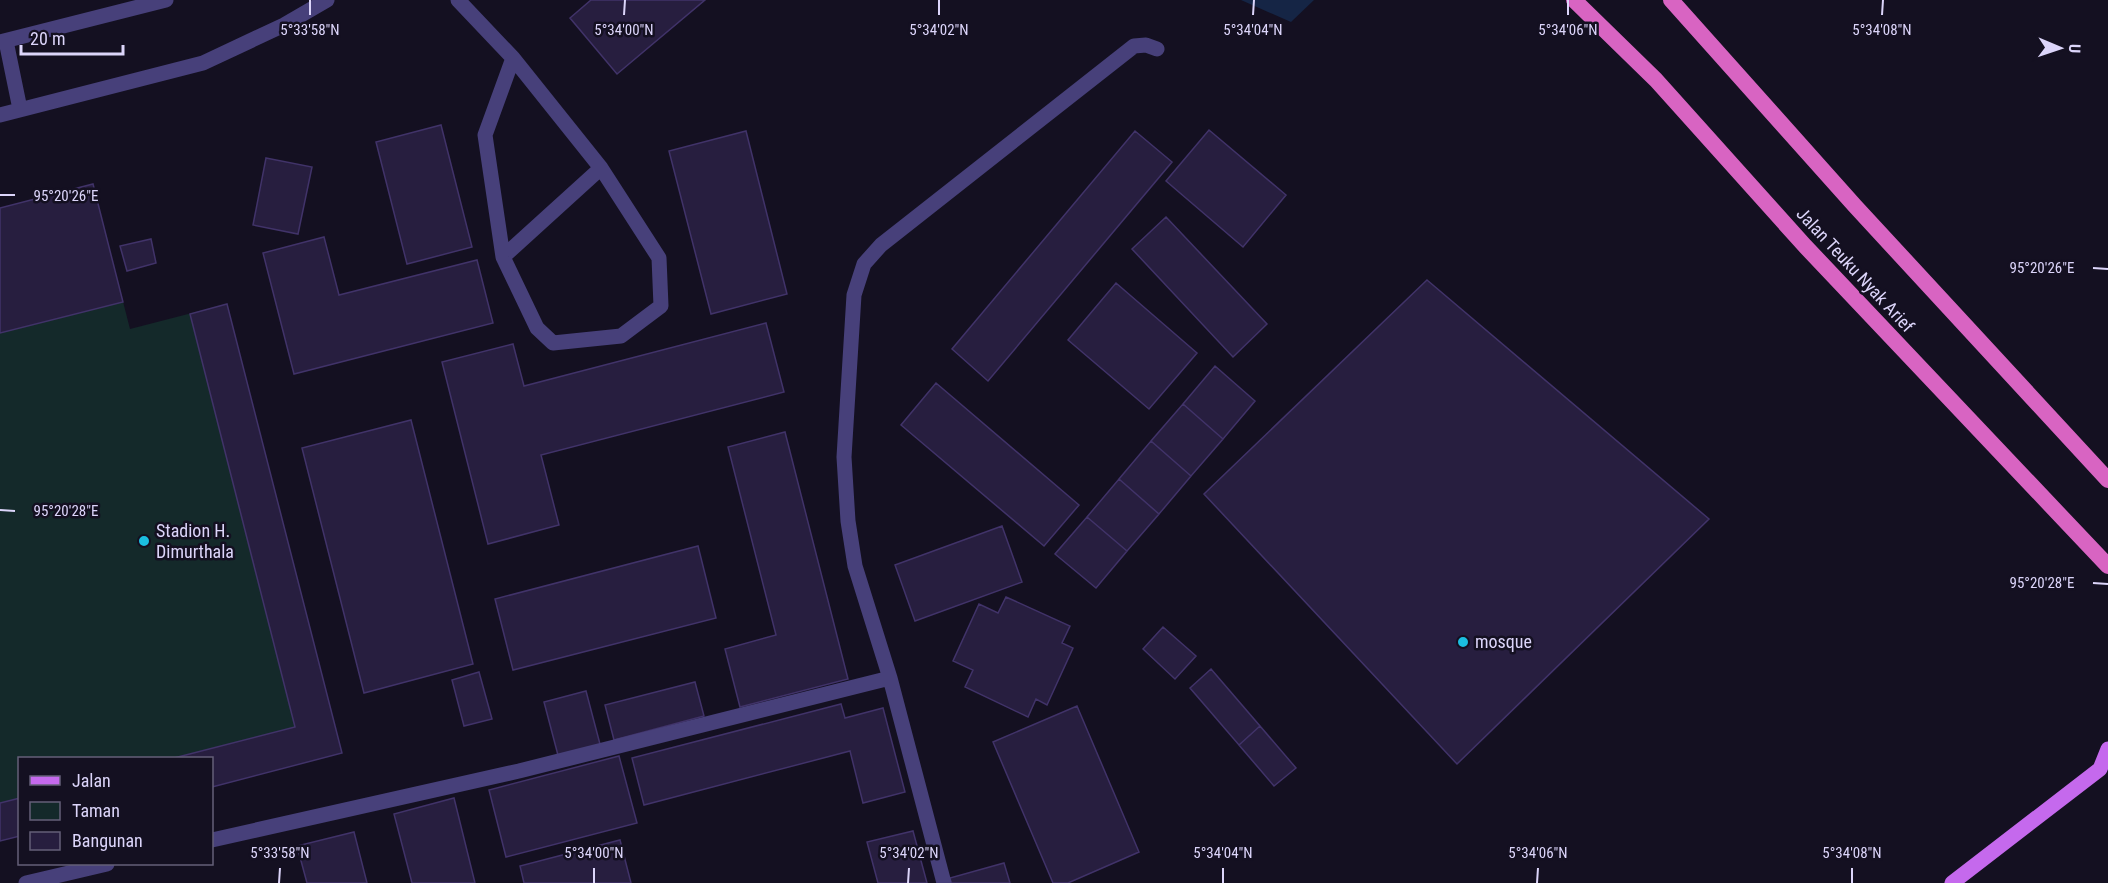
<svg xmlns="http://www.w3.org/2000/svg" width="2108" height="883" viewBox="0 0 2108 883" font-family="'Roboto Condensed',sans-serif">
  <rect width="100%" height="100%" fill="#141021"/>
  <path fill="#14292a" d="M93,184L130,329L227,304L342,753L212,787V758H20L19,836L0,841V208Z"/>
  <path fill="#152545" d="M1241,0H1314L1291,22Z"/>
  <path fill="#271e3f" stroke="#413369" stroke-width="1.5" d="M591,0H705L617,74L570,18Z
    M441,125L472,247L407,264L376,142Z
    M1209,130L1286,195L1243,247L1166,181Z
    M746,131L787,294L711,314L669,151Z
    M1135,131L1172,162L988,381L952,349Z
    M266,158L312,167L298,234L253,225Z
    M93,184L123,302L0,333V208Z
    M1166,217L1267,324L1233,357L1132,249Z
    M324,237L339,295L477,260L493,323L294,374L263,253Z
    M151,239L156,263L127,271L120,246Z
    M1427,280L1709,519L1457,764L1204,494Z
    M1116,283L1197,353L1149,409L1068,340Z
    M227,304L342,753L212,787V758H174L295,727L190,314Z
    M766,323L784,392L541,455L559,525L488,544L442,362L513,344L524,386Z
    M1215,366L1255,401L1223,439L1183,404Z
    M936,383L1079,505L1044,546L901,425Z
    M1183,404L1223,439L1191,476L1151,441Z
    M411,420L473,664L364,693L302,448Z
    M785,432L848,679L740,707L725,649L776,635L728,447Z
    M1151,441L1191,476L1159,514L1119,479Z
    M1119,479L1159,514L1127,551L1087,517Z
    M1087,517L1127,551L1096,588L1055,554Z
    M1002,526L1022,582L915,621L895,565Z
    M698,546L716,618L513,670L495,599Z
    M1006,597L1070,626L1062,643L1073,648L1047,705L1036,699L1028,717L965,687L973,670L953,661L979,604L998,613Z
    M1163,627L1196,656L1175,679L1143,649Z
    M1211,669L1260,726L1239,745L1190,688Z
    M479,672L492,719L464,726L452,680Z
    M695,682L704,716L614,740L605,705Z
    M586,691L601,748L559,759L544,702Z
    M841,704L845,718L883,708L905,792L863,803L850,751L644,805L632,758Z
    M1077,706L1139,852L1068,883H1053L993,742Z
    M1260,726L1296,768L1274,786L1239,745Z
    M619,756L637,823L506,857L489,790Z
    M20,798V836L0,841V803Z
    M454,798L475,883H412L394,814Z
    M913,831L927,883H878L867,842Z
    M354,832L367,883H307L297,846Z
    M620,840L631,883H524L520,866Z
    M1004,863L1010,883H951L950,878Z"/>
  <g fill="none" stroke-linecap="round" stroke-linejoin="round">
    <path stroke="#47407a" stroke-width="15" d="M458,0L513,58L601,168L659,258L661,306L621,336L553,343L537,328L503,257L485,135L513,58
      M503,257L601,168
      M212,840L519,771L890,678
      M26,883L107,864
      M944,883L890,678L855,566L848,521L844,457L854,295L864,264L881,245L1134,46L1146,45L1157,49"/>
    <path stroke="#47407a" stroke-width="15" d="M6,41L20,109
      M0,42L166,0
      M0,115L203,63L284,25L327,0"/>
    <path stroke="#c569ed" stroke-width="15" d="M1952,883L2100,769L2108,749"/>
    <path stroke="#d864c2" stroke-width="16" d="M1574,0L1656,80L1805,246L2108,566
      M1671,0L1855,206L2108,480"/>
  </g>
  <path fill="none" stroke="#dcd5fa" stroke-width="2" d="M310,15V0M624,15L625,0M939,15V0M1253,15L1254,0M1568,15V0M1882,15L1883,0M0,195H15M2093,268L2108,269M0,510L15,511M2093,583L2108,584M279,883L280,868M594,883V868M908,883L909,868M1223,883V868M1537,883L1538,868M1852,883V868"/>
  <g fill="#1bbee0" stroke="#141021" stroke-width="2">
    <circle cx="144" cy="541" r="6"/>
    <circle cx="1463" cy="642" r="6"/>
  </g>
  <g text-anchor="middle" stroke-width="5" stroke-linejoin="round" paint-order="stroke">
    <g font-size="18" fill="#dcd5fa" stroke="#141021">
      <text transform="translate(1855 270) rotate(47)" y="6">Jalan Teuku Nyak Arief</text>
    </g>
    <g font-size="18" fill="#dcd5fa" stroke="#141021" text-anchor="start">
      <text x="156" y="537">Stadion H.<tspan x="156" dy="21">Dimurthala</tspan></text>
      <text x="1475" y="648">mosque</text>
    </g>
  </g>
  <g font-size="15" text-anchor="middle" fill="#dcd5fa" stroke="#141021" stroke-width="5" stroke-linejoin="round" paint-order="stroke">
    <text x="310" y="35">5°33'58"N</text>
    <text x="624" y="35">5°34'00"N</text>
    <text x="939" y="35">5°34'02"N</text>
    <text x="1253" y="35">5°34'04"N</text>
    <text x="1568" y="35">5°34'06"N</text>
    <text x="1882" y="35">5°34'08"N</text>
    <text x="66" y="201">95°20'26"E</text>
    <text x="2042" y="273">95°20'26"E</text>
    <text x="66" y="516">95°20'28"E</text>
    <text x="2042" y="588">95°20'28"E</text>
    <text x="280" y="858">5°33'58"N</text>
    <text x="594" y="858">5°34'00"N</text>
    <text x="909" y="858">5°34'02"N</text>
    <text x="1223" y="858">5°34'04"N</text>
    <text x="1538" y="858">5°34'06"N</text>
    <text x="1852" y="858">5°34'08"N</text>
  </g>
  <rect x="18" y="757" width="195" height="108" fill="#141021" stroke="#645f78" stroke-width="1.5"/>
  <rect x="30" y="776" width="30" height="9" fill="#c569ed" stroke="#645f78" stroke-width="1.5"/>
  <text x="72" y="787" font-size="18" fill="#dcd5fa">Jalan</text>
  <rect x="30" y="802" width="30" height="18" fill="#14292a" stroke="#645f78" stroke-width="1.5"/>
  <text x="72" y="817" font-size="18" fill="#dcd5fa">Taman</text>
  <rect x="30" y="832" width="30" height="18" fill="#271e3f" stroke="#645f78" stroke-width="1.5"/>
  <text x="72" y="847" font-size="18" fill="#dcd5fa">Bangunan</text>
  <g transform="translate(2060 48) rotate(92)" stroke="#141021" stroke-width="4.5" paint-order="stroke">
  <path d="M0-4.5L10 22L0 15L-10 22Z" fill="#dcd5fa"/>
  <text y="-9" font-size="16" font-weight="bold" text-anchor="middle" fill="#dcd5fa">U</text>
  </g>
  <path d="M21 45v9h102v-9" fill="none" stroke="#dcd5fa" stroke-width="3"/>
  <text x="30" y="45" font-size="18" fill="#dcd5fa" stroke="#141021" stroke-width="4.5" paint-order="stroke">20 m</text>
</svg>
